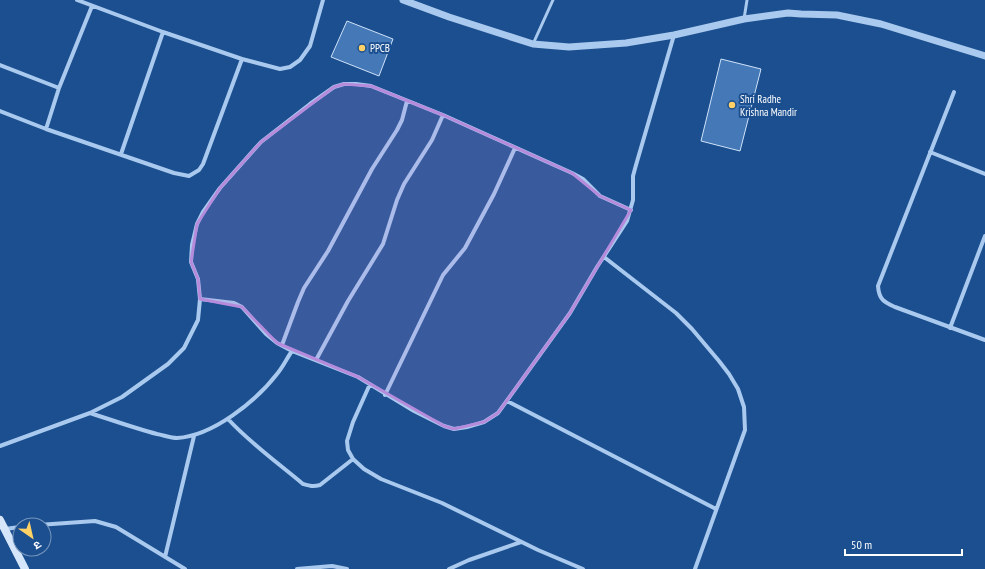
<svg xmlns="http://www.w3.org/2000/svg" width="985" height="569" viewBox="0 0 985 569" font-family="'PT Sans Narrow','Noto Sans Devanagari',sans-serif">
  <rect width="100%" height="100%" fill="#1b4f8f"/>
  <path fill="#4478b7" stroke="#cfe3fa" d="M347,21L393,39L379,76L331,57Z
    M721,59L761,69L740,151L701,141Z"/>
  <g fill="none" stroke-linecap="round" stroke-linejoin="round">
    <path stroke="#a9c9ee" stroke-width="3" d="M744,19L747,0
      M533,44L553,0"/>
    <path stroke="#a9c9ee" stroke-width="4" d="M77,0L163,32L242,59L280,69L290,67L300,60L310,46L323,0
      M0,65L59,88
      M954,92L878,286C879,300 884,302 895,307L985,340
      M0,111L46,129L174,173L189,176L199,170L203,164L242,59
      M46,129L59,88L92,6
      M930,152L985,174
      M121,154L163,32
      M604,257L676,313L692,329L719,361L729,374L738,389L744,407L745,430L695,569
      M200,299L234,303L242,307L266,334L277,343L292,351L358,377L414,411L444,426L454,429L467,427L484,422L498,413L570,313L597,267L627,221L633,200V176L636,165L674,35
      M950,328L985,236
      M282,345L298,302L304,288L328,251L372,169L397,130L402,120L407,101
      M316,360L348,301L383,244L397,200L404,184L432,140L443,115
      M370,384L353,422L347,441L348,450L353,459L364,469L381,479L442,503L538,550L583,569
      M385,395L443,275L465,248L494,194L515,148
      M507,401L716,509
      M90,413C112,420 134,428 157,434C163,435 171,438 177,438C213,436 256,401 277,374C283,367 287,358 292,351
      M228,419C250,443 278,463 303,484C310,486 313,487 320,485L353,459
      M0,446L90,413L122,397L168,364L184,348L198,320L200,299L198,279L191,262L192,245L197,224L203,212L220,188L261,142L310,104L334,87L344,84H356L371,86L443,115L572,173L583,179L600,196L631,210
      M38,525L95,521L116,527L185,569
      M5,529L20,527
      M165,557L194,436
      M297,569L332,566L347,569
      M449,569L469,560L521,542"/>
    <path stroke="#a9c9ee" stroke-width="7" d="M403,0L449,17L533,44L569,47L626,43L674,35L744,19L788,13L801,14L837,15L881,24L985,56"/>
    <path stroke="#d6e6fa" stroke-width="8" d="M0,520L25,569"/>
  </g>
  <path fill="#b68bdc" fill-opacity="0.2" stroke="#b68bdc" stroke-width="3" stroke-linejoin="round" d="M344,84L371,86L443,115L572,173L600,196L631,210L570,313L498,413L484,422L454,429L444,426L358,377L277,343L242,307L200,299L198,279L191,262L197,224L220,188L261,142L334,87Z"/>
  <g fill="#ffd166" stroke="#1b4f8f" stroke-width="1.5">
    <circle cx="362" cy="48" r="4"/>
    <circle cx="732" cy="105" r="4"/>
  </g>
  <g text-anchor="middle" stroke-width="4" stroke-linejoin="round" paint-order="stroke">
    <g font-size="11" fill="#fff" stroke="#1b4f8f" text-anchor="start">
      <text x="370" y="52">PPCB</text>
      <text x="740" y="103">Shri Radhe<tspan x="740" dy="13">Krishna Mandir</tspan></text>
    </g>
  </g>
  <g transform="translate(32 537) rotate(146)"><circle r="19" fill="#1b4f8f" stroke="#7695bc"/>
  <path d="M0-3L7 15L0 10L-7 15Z" fill="#ffd166"/>
  <text y="-6" font-size="11" font-weight="bold" text-anchor="middle" fill="#ffffff">उ</text>
  </g>
  <path d="M845 549v6h117v-6" fill="none" stroke="#ffffff" stroke-width="2"/>
  <text x="851" y="549" font-size="12" fill="#ffffff" stroke="#1b4f8f" stroke-width="3" paint-order="stroke">50 m</text>
</svg>
